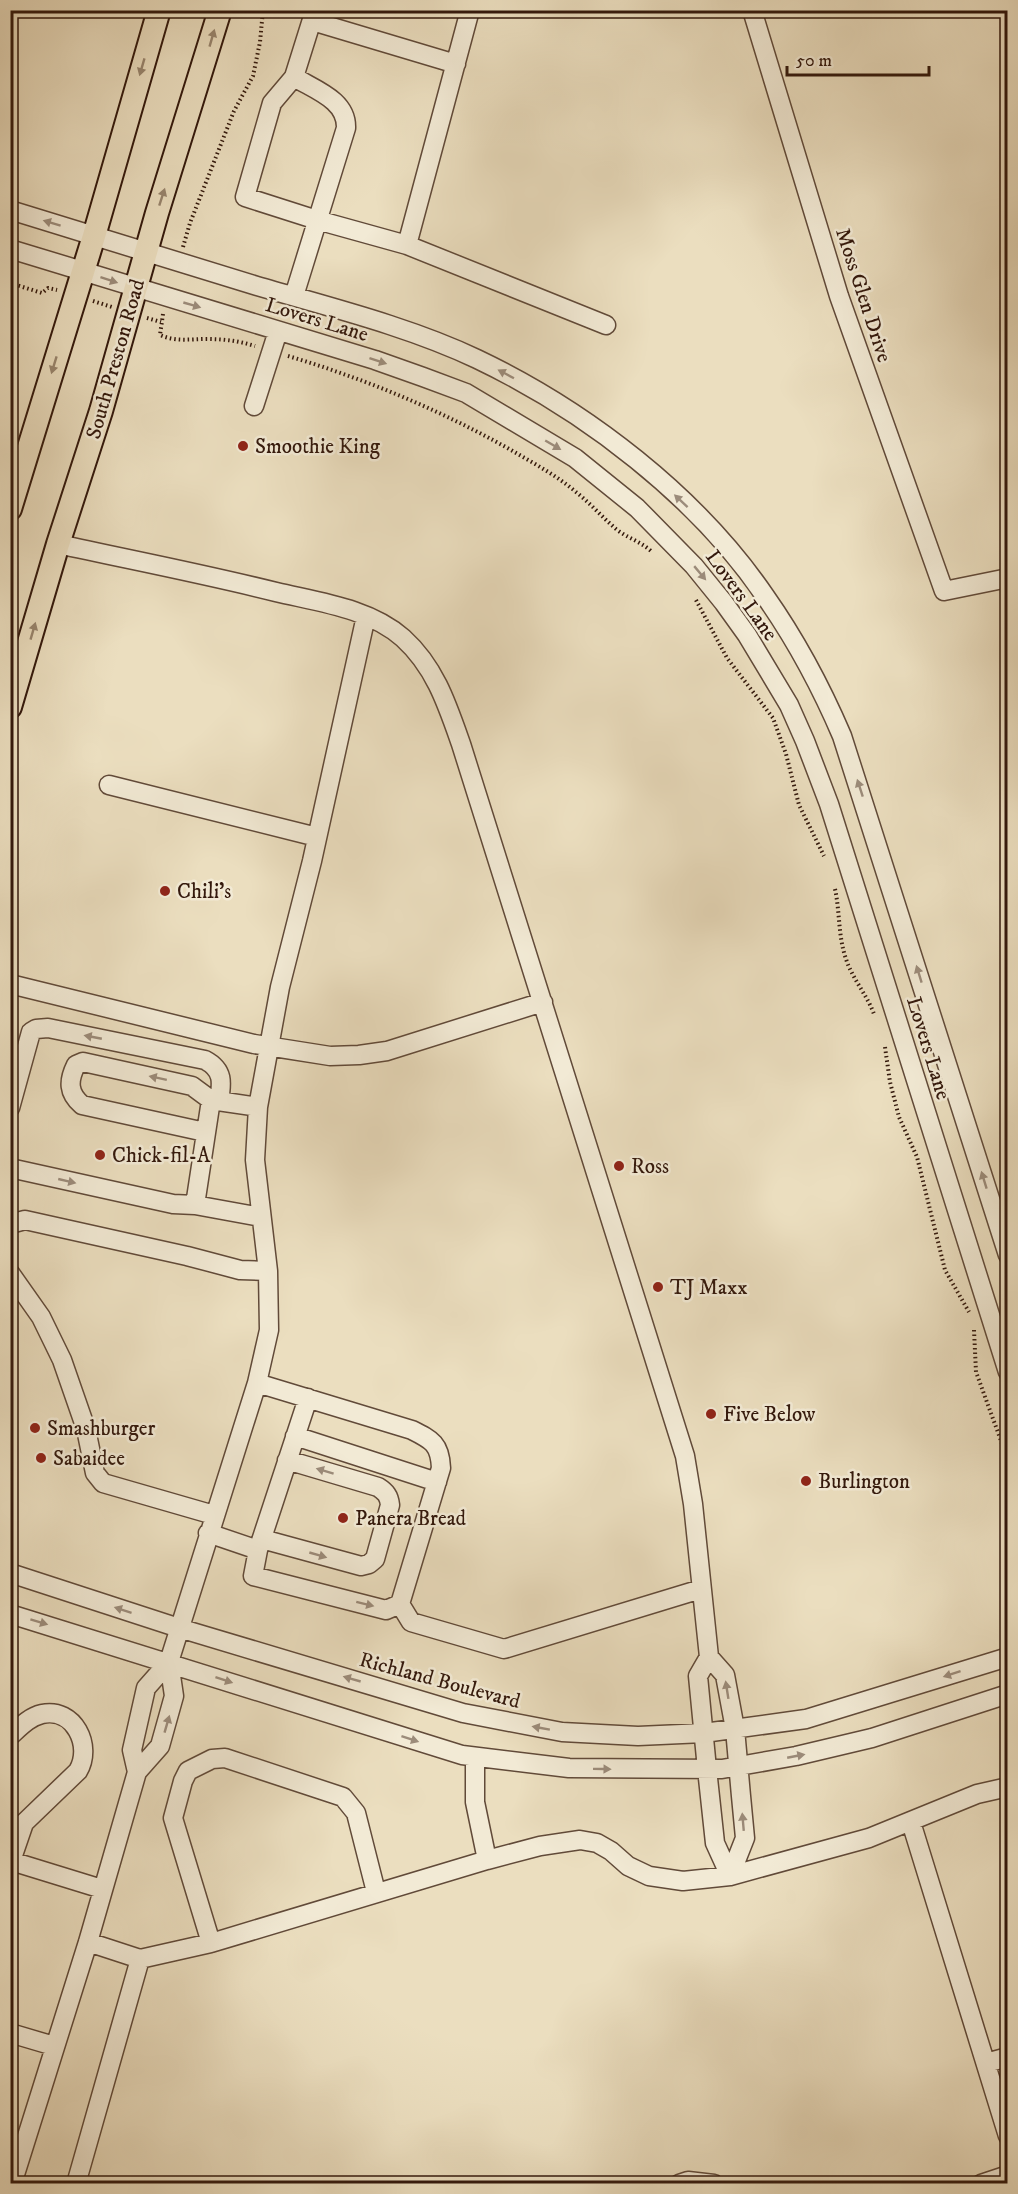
<svg xmlns="http://www.w3.org/2000/svg" width="1018" height="2194" viewBox="0 0 1018 2194" font-family="'IM FELL DW Pica',serif">
  <rect width="100%" height="100%" fill="#ebdebf"/>
  <filter id="stains"><feTurbulence type="fractalNoise" baseFrequency=".00333" numOctaves="4"/><feColorMatrix values="0 0 0 0 .2 0 0 0 0 .09 0 0 0 0 .02 0 0 0 .5 -.17"/></filter>
  <radialGradient id="worn" r=".72"><stop offset=".6" stop-color="#630" stop-opacity="0"/><stop offset="1" stop-color="#630" stop-opacity=".3"/></radialGradient>
  <g fill="none" stroke-linecap="round" stroke-linejoin="round">
    <defs>
      <path id="minor" d="M315,10L294,77L272,103L245,197L317,220L407,245L470,10
        M752,10L839,296L944,591L1008,578
        M312,21L456,64
        M10,210C93,235 175,261 257,286C329,307 410,327 477,359C586,411 697,496 765,596C796,640 821,687 842,736L1008,1255
        M407,245L606,325
        M10,249L375,360L423,377L466,393L575,458L637,508L694,566L724,603L747,635L789,705L805,741L829,804L1008,1372
        M294,296L346,128C347,100 315,90 294,77
        M254,406L278,331
        M58,544C131,560 204,574 276,592C318,602 369,608 403,638C435,667 447,704 461,744L685,1456L693,1504L709,1657L698,1676L707,1769L715,1843L730,1876
        M109,785L317,837
        M10,984L254,1044L330,1056L359,1055L387,1051L543,1002
        M258,1107L211,1100L195,1205L261,1217
        M10,1108L31,1032L36,1029L48,1028L205,1060C224,1070 222,1083 219,1101
        M205,1132L82,1105C68,1093 68,1081 76,1065L83,1062L192,1086L211,1100
        M10,1168L173,1204L195,1205
        M10,1224L25,1220L187,1256L240,1270L268,1271
        M10,1273L41,1317L62,1360L86,1429L95,1473L103,1483L214,1515
        M257,1383L412,1430C432,1440 440,1444 441,1468L400,1604L411,1622L504,1649L701,1589
        M295,1436L437,1482
        M208,1533L258,1550L308,1398
        M262,1539L361,1566L369,1564L375,1559L390,1505C389,1496 386,1492 378,1487L287,1460
        M258,1550L253,1576L386,1610L400,1604
        M10,1573L179,1628L463,1713L562,1732L638,1736L704,1733L806,1719L1008,1657
        M10,1614L462,1755L569,1768L722,1769L796,1756L872,1738L1008,1694
        M709,1657L725,1675L735,1729L741,1796L745,1838L730,1876
        M10,1736C20,1727 29,1717 42,1714C74,1707 93,1746 78,1771L24,1823L11,1861L102,1889
        M475,1757V1802L487,1860
        M137,1772L132,1750L146,1688L169,1662L257,1383L269,1330L268,1271L255,1160L258,1107L280,987L312,861L366,616
        M911,1822L1008,2136
        M88,1942L140,1959L211,1943L487,1860L540,1846L580,1840L597,1843L611,1851L628,1866L649,1876L683,1881L730,1876L869,1838L977,1794L1008,1787
        M211,1943L173,1818L183,1781L188,1771L212,1759L225,1758L343,1797L356,1813L376,1892
        M10,2033L54,2046
        M986,2063L1008,2057
        M12,2184L88,1942L137,1772L160,1746L174,1696L169,1662
        M76,2184L140,1959
        M679,2184L688,2181L714,2184
        M981,2184L1008,2175"/>
      <path id="major" d="M10,509L94,236L159,10
        M10,707L58,544L101,411L157,213L220,10"/>
    </defs>
    <use href="#minor" stroke="#614a39" stroke-width="21"/>
    <use href="#major" stroke="#33180c" stroke-width="26"/>
    <path stroke="#33180c" stroke-width="4" stroke-dasharray="1.5 3" stroke-linecap="butt" d="M183,247L190,223L234,111L253,76L260,42L263,10
      M10,283L42,293L48,288L57,290
      M93,301L112,307
      M163,314L160,335C176,342 190,339 207,339C224,339 239,341 255,346
      M147,318L161,322
      M288,356C366,379 440,410 511,450C533,463 556,475 576,492C590,503 602,517 616,529C627,538 640,541 651,551
      M696,600L727,658L773,718L786,754L799,805L824,856
      M835,889C840,912 838,936 846,959C852,978 867,995 874,1014
      M885,1047L890,1082L899,1117L917,1157L945,1270L969,1312
      M974,1330L976,1372L1008,1460"/>
    <use href="#minor" stroke="#f2ead5" stroke-width="18"/>
    <use href="#major" stroke="#ebdebf" stroke-width="22"/>
  </g>
  <defs><path id="oneway-solid" d="M-6-.8H1V-3.2L6.5 0L1 3.2V.8H-6Z" transform="scale(1.5)"/></defs>
  <g fill="#98856e">
    <use href="#oneway-solid" transform="translate(212 38) rotate(-74)"/>
    <use href="#oneway-solid" transform="translate(142 67) rotate(106)"/>
    <use href="#oneway-solid" transform="translate(162 197) rotate(-72)"/>
    <use href="#oneway-solid" transform="translate(54 365) rotate(107)"/>
    <use href="#oneway-solid" transform="translate(33 631) rotate(-74)"/>
  </g>
  <g fill="#9c8c7b">
    <use href="#oneway-solid" transform="translate(52 223) rotate(-163)"/>
    <use href="#oneway-solid" transform="translate(109 280) rotate(18)"/>
    <use href="#oneway-solid" transform="translate(192 305) rotate(16)"/>
    <use href="#oneway-solid" transform="translate(378 361) rotate(18)"/>
    <use href="#oneway-solid" transform="translate(506 374) rotate(-152)"/>
    <use href="#oneway-solid" transform="translate(553 445) rotate(30)"/>
    <use href="#oneway-solid" transform="translate(681 501) rotate(-137)"/>
    <use href="#oneway-solid" transform="translate(700 573) rotate(50)"/>
    <use href="#oneway-solid" transform="translate(860 788) rotate(-108)"/>
    <use href="#oneway-solid" transform="translate(919 974) rotate(-107)"/>
    <use href="#oneway-solid" transform="translate(93 1037) rotate(-169)"/>
    <use href="#oneway-solid" transform="translate(158 1078) rotate(-168)"/>
    <use href="#oneway-solid" transform="translate(984 1180) rotate(-107)"/>
    <use href="#oneway-solid" transform="translate(67 1181) rotate(13)"/>
    <use href="#oneway-solid" transform="translate(325 1471) rotate(-163)"/>
    <use href="#oneway-solid" transform="translate(318 1555) rotate(16)"/>
    <use href="#oneway-solid" transform="translate(365 1604) rotate(14)"/>
    <use href="#oneway-solid" transform="translate(123 1610) rotate(-162)"/>
    <use href="#oneway-solid" transform="translate(39 1622) rotate(17)"/>
    <use href="#oneway-solid" transform="translate(952 1674) rotate(162)"/>
    <use href="#oneway-solid" transform="translate(352 1679) rotate(-164)"/>
    <use href="#oneway-solid" transform="translate(224 1680) rotate(18)"/>
    <use href="#oneway-solid" transform="translate(727 1690) rotate(-99)"/>
    <use href="#oneway-solid" transform="translate(167 1724) rotate(-74)"/>
    <use href="#oneway-solid" transform="translate(541 1728) rotate(-170)"/>
    <use href="#oneway-solid" transform="translate(410 1739) rotate(18)"/>
    <use href="#oneway-solid" transform="translate(796 1756) rotate(-11)"/>
    <use href="#oneway-solid" transform="translate(602 1769) rotate(1)"/>
    <use href="#oneway-solid" transform="translate(743 1822) rotate(-95)"/>
  </g>
  <g fill="#8f2418" stroke="#f2ead5" stroke-width="2">
    <circle cx="243" cy="446" r="6"/>
    <circle cx="165" cy="891" r="6"/>
    <circle cx="100" cy="1155" r="6"/>
    <circle cx="619" cy="1166" r="6"/>
    <circle cx="658" cy="1287" r="6"/>
    <circle cx="711" cy="1414" r="6"/>
    <circle cx="35" cy="1428" r="6"/>
    <circle cx="41" cy="1458" r="6"/>
    <circle cx="806" cy="1481" r="6"/>
    <circle cx="343" cy="1518" r="6"/>
  </g>
  <g text-anchor="middle" stroke-width="5" stroke-linejoin="round" paint-order="stroke">
    <g font-size="21" fill="#33180c" stroke="#f2ead5">
      <text transform="translate(864 295) rotate(72)" y="7">Moss Glen Drive</text>
      <text transform="translate(317 319) rotate(17)" y="7">Lovers Lane</text>
      <text transform="translate(115 359) rotate(-74)" y="7">South Preston Road</text>
      <text transform="translate(742 595) rotate(54)" y="7">Lovers Lane</text>
      <text transform="translate(929 1048) rotate(73)" y="7">Lovers Lane</text>
      <text transform="translate(440 1680) rotate(15)" y="7">Richland Boulevard</text>
    </g>
    <g font-size="21" fill="#33180c" stroke="#f2ead5" text-anchor="start">
      <text x="255" y="453">Smoothie King</text>
      <text x="177" y="898">Chili's</text>
      <text x="112" y="1162">Chick-fil-A</text>
      <text x="631" y="1173">Ross</text>
      <text x="670" y="1294">TJ Maxx</text>
      <text x="723" y="1421">Five Below</text>
      <text x="47" y="1435">Smashburger</text>
      <text x="53" y="1465">Sabaidee</text>
      <text x="818" y="1488">Burlington</text>
      <text x="355" y="1525">Panera Bread</text>
    </g>
  </g>
  <rect width="1018" height="2194" fill="none" stroke="#ebdebf" stroke-width="36"/>
  <rect x="12" y="12" width="994" height="2170" fill="none" stroke="#33180c" stroke-width="3"/>
  <rect x="18" y="18" width="982" height="2158" fill="none" stroke="#33180c" stroke-width="1.5"/>
  <path d="M787 66v9h142v-9" fill="none" stroke="#33180c" stroke-width="3"/>
  <text x="796" y="66" font-size="18" fill="#33180c" stroke="#f2ead5" stroke-width="4.5" paint-order="stroke">50 m</text>
  <rect width="100%" height="100%" filter="url(#stains)"/>
  <rect width="100%" height="100%" fill="url(#worn)"/>
</svg>
